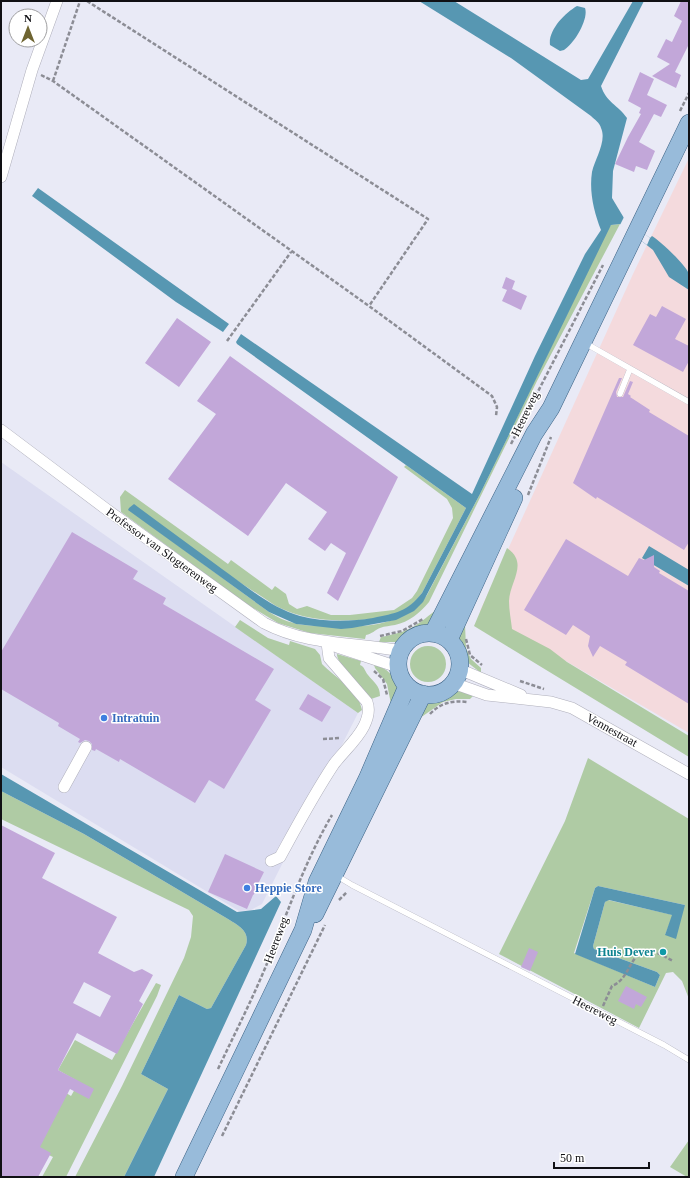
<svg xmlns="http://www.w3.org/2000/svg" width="690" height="1178" viewBox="0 0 690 1178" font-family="'Times New Roman',serif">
  <rect width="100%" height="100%" fill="#e9eaf6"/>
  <path fill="#dcddf1" d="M1,462L358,713L262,904L251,910L239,911L1,767Z"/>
  <path fill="#f4dadd" d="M689,158V733L480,611L633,274Z"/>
  <path fill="#afcba4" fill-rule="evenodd" d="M620,224L537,381L429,602C420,613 409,622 395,625C390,626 385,626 380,628C375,630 372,634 366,635L365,639L310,633L278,623L245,603L121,512L120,497L125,490L228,564L231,560L272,590L275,586L286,594L289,604L297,609L307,606L331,615H350L394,610L412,598L417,591L453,518L452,508L447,499L404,467L406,465L466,508L422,593C417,600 412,605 405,610C381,623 325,623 299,615C291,613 283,609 276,606L128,509L269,612C277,617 285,621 294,623C302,626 313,625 321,626C357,628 405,628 427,595L480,494L608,229L611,225Z
    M507,548C529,563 510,581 509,601C509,610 511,620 512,629L550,649L567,662L689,736V757L474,626Z
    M436,610L431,623L423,628L413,632L396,642H379L381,637C411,631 413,628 436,610Z
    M240,620L268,638L289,645L290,641L315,649L320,655L322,664C335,678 358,688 362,710L358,713L235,627Z
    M465,624L466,648L471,659L481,668V673L467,662L457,639Z
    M410 664a18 18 0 1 1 36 0a18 18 0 1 1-36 0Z
    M337,654L361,661L360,665C365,667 364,670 368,675C374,683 380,685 380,696L371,699C364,688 336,664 337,654Z
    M374,665C388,668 395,676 398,691L391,704L387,684L375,668Z
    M460,691L473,693V696L470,699H456L443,702L420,718L423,706L447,694Z
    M588,758L689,819V999L682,981L673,972L666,973L639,1028L499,954L565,821ZM598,886L685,905L665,935L673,915L608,900L605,902L593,946L594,949L657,972L660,975L655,987L574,953L595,888Z
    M1,791L84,834L228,919C239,926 250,931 246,945L211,1008L207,1009L179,995L141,1074L168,1089L124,1177H75L122,1086L184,958L191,937L193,916L189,910L1,819Z
    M156,983L161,985L157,996L66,1177H42L53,1157L32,1147L63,1091L71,1096L79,1082L58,1070L75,1040L112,1060Z
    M689,1140V1177H687L670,1167Z"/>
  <path fill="#5797b2" d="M419,1H454L581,80L588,79L633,1H644L601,86C606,102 618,105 627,118L613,171L612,198L624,218L650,238L652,236C660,241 686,265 689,274C690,279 689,285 689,290L669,277L653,250L620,224L611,225L480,494L423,602L414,611L396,620L352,628L341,629L296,624L269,612L128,510L129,508L134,504C163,526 193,547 222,569C246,586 271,608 300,616C324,622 349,622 373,618C396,613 407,612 422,593L466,508L237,344L236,342L241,334L472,494L535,356L585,254L601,230C594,212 589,192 592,172C595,159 607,141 601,128C600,123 594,119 591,116L511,58Z
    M577,6L585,8C589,19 574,44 564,50L560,51L550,45C548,30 565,13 577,6Z
    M38,188L229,324L223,332L176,302L32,196Z
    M649,546L689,570V586L642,558Z
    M1,774L237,912L261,909L276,896L281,902L154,1177H124L168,1089L141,1074L179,995L207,1009L211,1008L246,945C250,931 239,926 228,919L84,834L1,791Z
    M598,886L685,905L676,939L665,935L672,915L609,900L605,902L593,946L594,949L657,972L660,975L655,987L575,954L595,888Z"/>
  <path fill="#e9eaf6" d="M624,217L650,238L647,245L620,225Z"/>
  <path fill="#c2a7d9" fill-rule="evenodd" d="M681,1H689V44L675,72L681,75L676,88L652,76L670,64L657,57L666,39L672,42L682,21L674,16Z
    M640,72L654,79L647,95L667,105L661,117L654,114L639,142L655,151L647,170L636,166L634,172L615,164L628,137L641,114L639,113L641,108L628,101Z
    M506,277L515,281L512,289L527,296L521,310L502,301L507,290L502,288Z
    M662,306L686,319L675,339L689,346V361L683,372L633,345L650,314L656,317Z
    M177,318L211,342L179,387L145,363Z
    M230,356L398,477L338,601L327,593L346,553L331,543L325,551L308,539L327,512L286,483L248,536L168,479L216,414L197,401Z
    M619,378H622L616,392L617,397H623L630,381L633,382L628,394L631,396L630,397L650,410L649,412L689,436V542L684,550L597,497L596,499L573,483Z
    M72,532L138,571L133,579L166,598L163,604L274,669L255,700L271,710L224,789L209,780L195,803L120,759L119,762L96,749L95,751L92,750V744L89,741L85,740L80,743L78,742L80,739L58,726L59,723L1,689V652Z
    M566,539L628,576L639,558L644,560L654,555V567L660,571L659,573L689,591V704L625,665L627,662L600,646L593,657L588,646L590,636L573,625L566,635L524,610Z
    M308,694L331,707L322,722L299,709Z
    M1,825L55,853L42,878L117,917L98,953L134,972L142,969L153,975L139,1001L143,1004L117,1054L77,1033L58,1070L94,1089L89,1099L70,1089L40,1147L51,1153L38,1177H1ZM84,982L111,996L100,1017L73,1003Z
    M225,854L264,872L258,884V891L253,895L247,909L208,892Z
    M529,948L538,952L530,971L521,967Z
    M626,986L647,997L641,1007L636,1004L634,1009L618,1001Z"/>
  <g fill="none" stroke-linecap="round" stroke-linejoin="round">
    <defs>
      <path id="lane" d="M585,343L689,402
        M620,394L630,369
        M337,876L352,885L664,1045L689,1060"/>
      <path id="street" d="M1,177L32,70L57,1
        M1,430L106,509L264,623C308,646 353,642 401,651
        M337,647L398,667
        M459,669L521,695
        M453,683L487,695L551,702L572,708L689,774
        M64,787L86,747
        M271,861L280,857C297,826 314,794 334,764C344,751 357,740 364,726C368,718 370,710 367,702L329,658L327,643"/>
      <path id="primary" d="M433,633L534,434L551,408L689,123
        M398 664a31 31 0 1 1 62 0a31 31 0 1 1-62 0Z
        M449,640L514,498
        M315,914L423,694
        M184,1177L303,930L317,882L367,779L407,686"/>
    </defs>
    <use href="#lane" stroke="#afafbb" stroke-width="6"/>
    <use href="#street" stroke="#afafbb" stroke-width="12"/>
    <use href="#primary" stroke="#3c6284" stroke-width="18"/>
    <path stroke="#8c8d95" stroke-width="2.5" stroke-dasharray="4 2" stroke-linecap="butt" d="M87,1L428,219L369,306
      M41,75L53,81L369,306L492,396L497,407L496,416
      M53,81L80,1
      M680,111L689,93
      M227,341L291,252
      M511,444L603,265
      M528,495L551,437
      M380,636L402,631L423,619
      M466,639L470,655L482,665
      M374,671L383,679L387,695
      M520,681L544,689
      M430,714C440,703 453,700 467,702
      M323,739L341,738
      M339,900L347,892
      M603,1006L612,986C630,979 630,953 646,951C655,950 665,957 673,961
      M218,1069C235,1033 253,998 268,961C288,911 305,861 332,815
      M222,1136L325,925"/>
    <use href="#lane" stroke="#fff" stroke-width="5.5"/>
    <use href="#street" stroke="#fff" stroke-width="11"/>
    <use href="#primary" stroke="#98bbda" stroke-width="17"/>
  </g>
  <g fill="#3f7fe0" stroke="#fff" stroke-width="1.5">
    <circle cx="104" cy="718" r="4"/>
    <circle cx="247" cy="888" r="4"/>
  </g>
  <circle fill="#0f9aa8" stroke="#fff" stroke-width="1.5" cx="663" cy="952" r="4"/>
  <g text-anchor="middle" stroke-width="3" stroke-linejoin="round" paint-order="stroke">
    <g font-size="12" fill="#101014" stroke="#fff">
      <text transform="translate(525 414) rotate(-64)" y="4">Heereweg</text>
      <text transform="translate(162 550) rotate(36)" y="4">Professor van Slogterenweg</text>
      <text transform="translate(612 730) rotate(29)" y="4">Vennestraat</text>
      <text transform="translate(276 940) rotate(-69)" y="4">Heereweg</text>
      <text transform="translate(595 1010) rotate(27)" y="4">Heereweg</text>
    </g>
    <g font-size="12" font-weight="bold" fill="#366cbe" stroke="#fff" text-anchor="start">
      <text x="112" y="722">Intratuin</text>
      <text x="255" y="892">Heppie Store</text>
    </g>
    <g font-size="12" font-weight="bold" fill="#0d838f" stroke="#fff" text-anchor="end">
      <text x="655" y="956">Huis Dever</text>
    </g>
  </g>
  <rect width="690" height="1178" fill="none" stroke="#101014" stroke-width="4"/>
  <g transform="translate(28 28)"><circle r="19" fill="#ffffff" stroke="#9f9fa1"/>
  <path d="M0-3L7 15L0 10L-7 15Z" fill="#6e6431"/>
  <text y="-6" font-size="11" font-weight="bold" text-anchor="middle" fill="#101014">N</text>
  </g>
  <path d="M554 1162v6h95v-6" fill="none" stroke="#101014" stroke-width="2"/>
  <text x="560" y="1162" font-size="12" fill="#101014" stroke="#ffffff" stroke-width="3" paint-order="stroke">50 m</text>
</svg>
